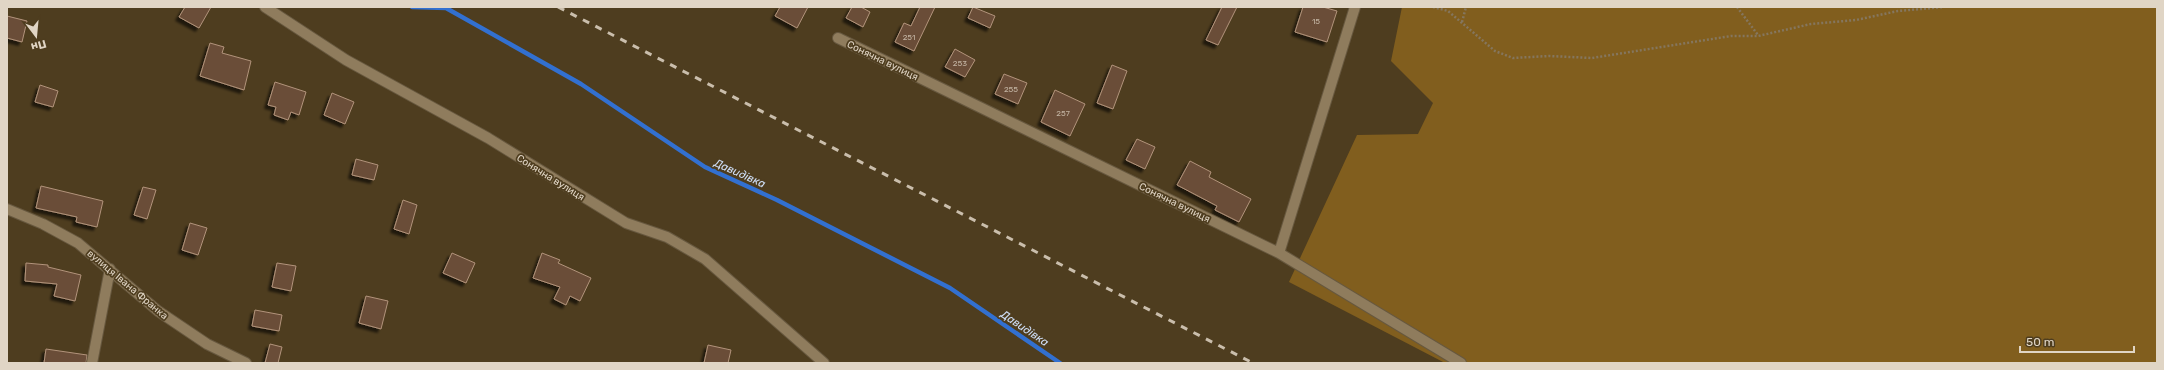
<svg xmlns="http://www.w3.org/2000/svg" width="2164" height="370" viewBox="0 0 2164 370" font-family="Rubik,sans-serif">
  <defs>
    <filter id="shadow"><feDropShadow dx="-3.5" dy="3.5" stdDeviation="1" flood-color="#0009"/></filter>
  </defs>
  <rect width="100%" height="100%" fill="#4e3d1f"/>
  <path fill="#815e1e" d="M1402,7H2157V363H1445L1289,282L1357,135L1418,134L1433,103L1391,61Z"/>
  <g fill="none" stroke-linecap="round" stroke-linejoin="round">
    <path stroke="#3270d0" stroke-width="4.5" d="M412,7L446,8L581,84L705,167L777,200L950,288L1060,363"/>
  </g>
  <path fill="#6a4e38" stroke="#b2937b" filter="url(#shadow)" d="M185,7H211L199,28L179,17Z
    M780,7H808L797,28L775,16Z
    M852,7H861L870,12L863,27L846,18Z
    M920,7H935L914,51L895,42L904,23L911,26Z
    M973,7L995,16L990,28L968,18Z
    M1222,7H1237L1218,45L1206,40Z
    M1303,7H1323L1337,11L1327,42L1295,32Z
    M7,16L27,21L22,42L7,38Z
    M210,43L224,47L222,53L251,61L244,90L200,76Z
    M955,49L975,60L965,77L945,67Z
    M1112,65L1127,71L1113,109L1097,103Z
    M1004,74L1027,83L1018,104L995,94Z
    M275,82L306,92L299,115L291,112L288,120L274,115L276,107L268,105Z
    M40,85L58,91L53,107L35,102Z
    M1055,90L1085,104L1070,136L1041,122Z
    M332,93L354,102L345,124L324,115Z
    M1137,139L1155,147L1145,169L1126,160Z
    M356,159L378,165L374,180L352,175Z
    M1190,161L1211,172L1209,177L1251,199L1239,222L1215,210L1217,206L1177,185Z
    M41,186L103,201L97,227L76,222L77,217L36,208Z
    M143,187L156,190L147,219L134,215Z
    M403,200L417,205L409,234L394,229Z
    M190,223L207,228L198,255L182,250Z
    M452,253L475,263L466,283L443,273Z
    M542,253L560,260L558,263L591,278L580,301L570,296L566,305L554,299L560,287L533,278Z
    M26,263L48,265V267L81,275L75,301L54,296L57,284L25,281Z
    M277,263L296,266L291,291L272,287Z
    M366,296L388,301L381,329L359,323Z
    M255,310L282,315L279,331L252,326Z
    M270,344L282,347L278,363H265Z
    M708,345L731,350L728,363H704Z
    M46,349L87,355L86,363H44Z"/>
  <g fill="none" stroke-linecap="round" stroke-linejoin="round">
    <defs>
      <path id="minor" d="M265,7L346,60L488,138L626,223L667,237L705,259L824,363
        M838,38L1279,253L1355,7
        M7,209L43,224L78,243L158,311L207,344L246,363
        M1279,253L1461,363
        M92,363L110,269"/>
    </defs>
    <use href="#minor" stroke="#67583f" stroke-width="12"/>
    <path stroke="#85765e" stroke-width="2.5" stroke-dasharray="2 2" stroke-linecap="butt" d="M1433,7L1448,11L1495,51L1513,58L1549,56L1592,58L1731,36H1758L1811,24L1856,20L1898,11L1944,7
      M1737,7L1758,35
      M1462,22L1466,7"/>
    <use href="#minor" stroke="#8f7c5d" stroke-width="10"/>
    <path stroke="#cabeac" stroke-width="3" stroke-dasharray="7 7" stroke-linecap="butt" d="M558,7L1253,363"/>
  </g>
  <g text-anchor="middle" stroke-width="3.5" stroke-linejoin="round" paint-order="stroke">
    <g font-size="8" fill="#c2b3a2">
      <text x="1316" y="24">15</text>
      <text x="909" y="40">251</text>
      <text x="960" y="66">253</text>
      <text x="1011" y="92">255</text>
      <text x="1063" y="116">257</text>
    </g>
    <g font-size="10" fill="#e0d5c5" stroke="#4e3d1f">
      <text transform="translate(883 60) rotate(26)" y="4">Сонячна вулиця</text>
      <text transform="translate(551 177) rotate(32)" y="4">Сонячна вулиця</text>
      <text transform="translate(1175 202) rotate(26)" y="4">Сонячна вулиця</text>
      <text transform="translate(128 284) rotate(40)" y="4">вулиця Івана Франка</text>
    </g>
    <g font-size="11" font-style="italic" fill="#d0e0f9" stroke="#4e3d1f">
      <text transform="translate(740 173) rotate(24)" y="4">Давидівка</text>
      <text transform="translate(1025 328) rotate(34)" y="4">Давидівка</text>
    </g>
  </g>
  <rect width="2164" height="370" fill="none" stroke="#e0d5c5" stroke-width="16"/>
  <g transform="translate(36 36) rotate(164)" stroke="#4e3d1f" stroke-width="3" paint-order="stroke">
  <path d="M0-3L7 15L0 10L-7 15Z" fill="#e0d5c5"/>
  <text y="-6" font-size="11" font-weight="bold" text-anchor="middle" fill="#e0d5c5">Пн</text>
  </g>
  <path d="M2020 346v6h114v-6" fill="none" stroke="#e0d5c5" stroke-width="2"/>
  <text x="2026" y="346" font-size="12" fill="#e0d5c5" stroke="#4e3d1f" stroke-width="3" paint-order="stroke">50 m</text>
</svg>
